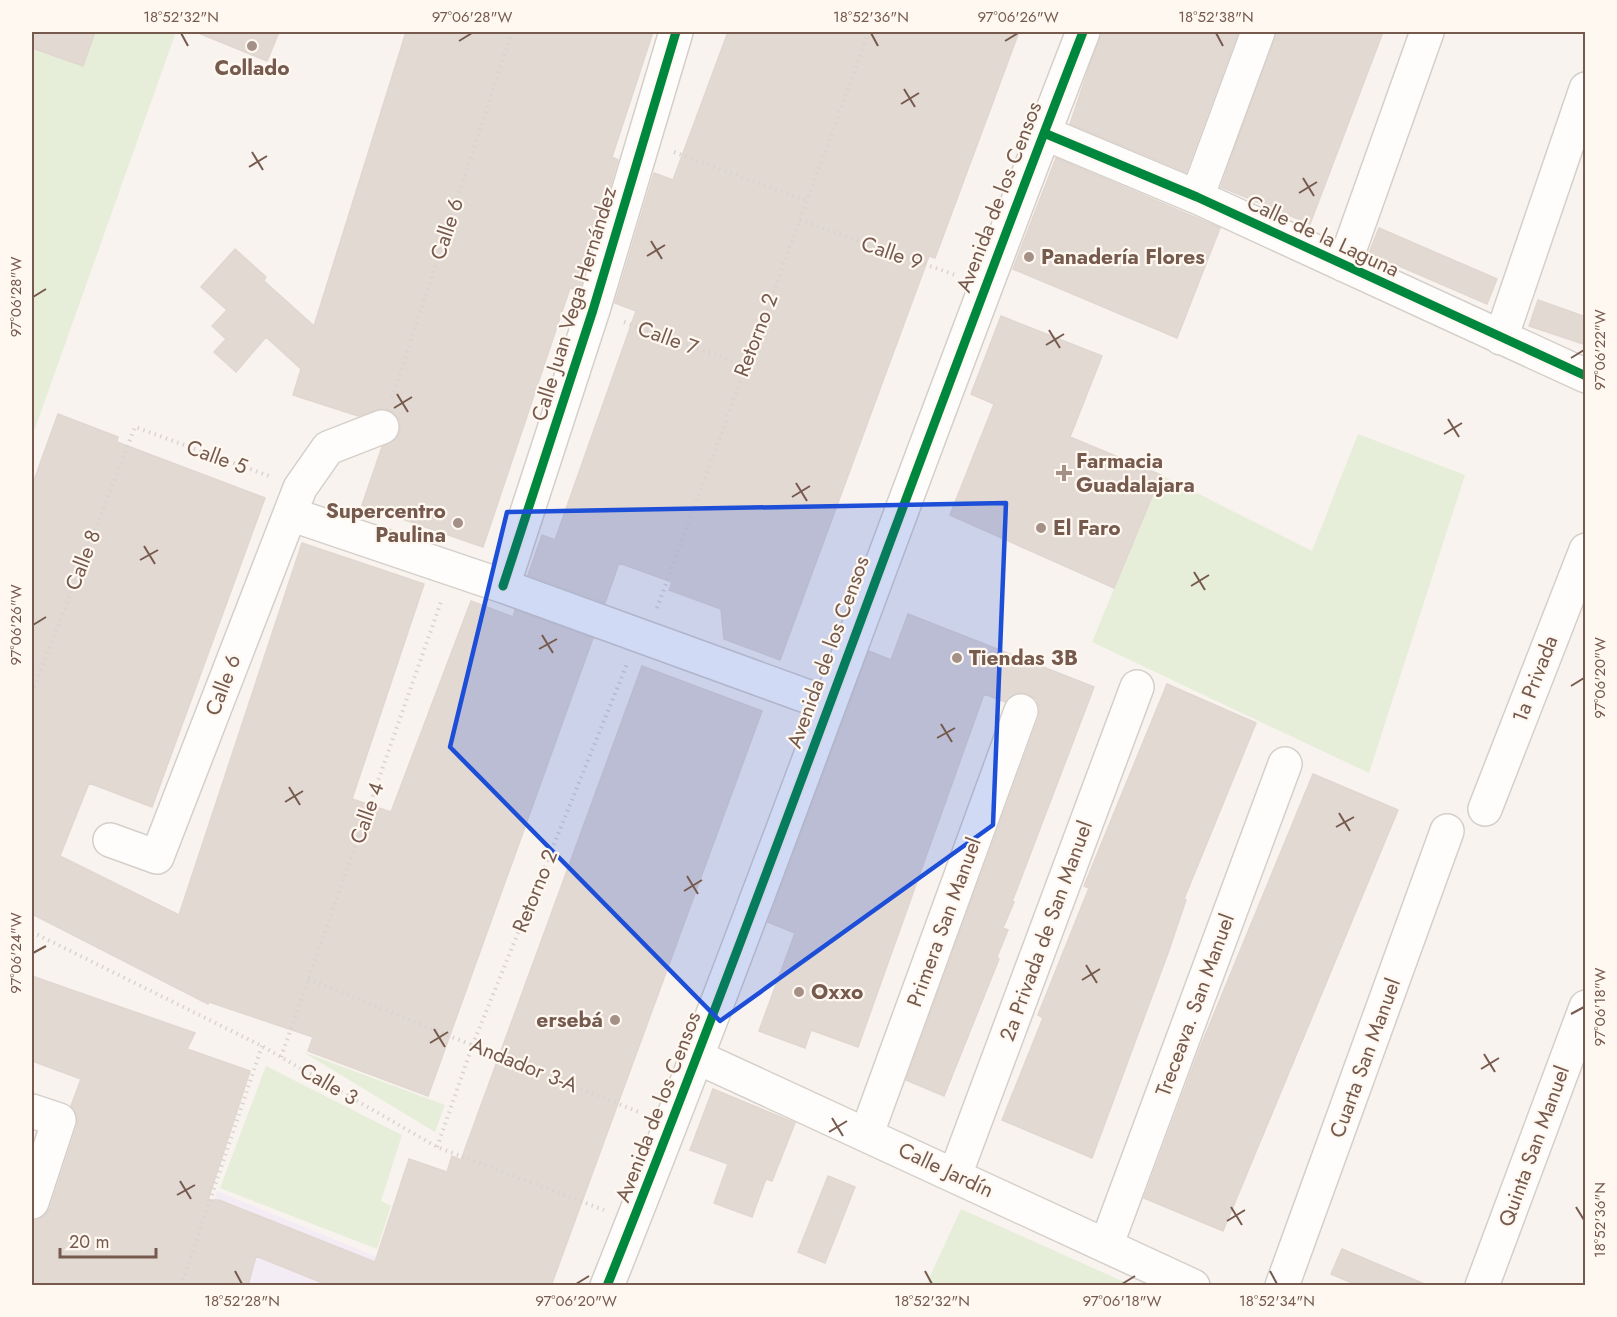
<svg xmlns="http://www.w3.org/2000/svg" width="1617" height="1317" viewBox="0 0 1617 1317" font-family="Jost,sans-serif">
  <rect width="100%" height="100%" fill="#f8f3ee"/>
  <path fill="#f4ecf4" d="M217,1191L401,1267L396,1285L187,1286Z"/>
  <path fill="#e6eed9" d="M32,32H176L32,437Z
    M1358,434L1465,475L1369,773L1092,642L1161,475L1312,551Z
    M303,1052L445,1105L435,1132Z
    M266,1066L402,1135L381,1201L391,1206L377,1249L220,1188Z
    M961,1209L1131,1285H926Z"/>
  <path fill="#e2d9d3" stroke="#e1d6d0" stroke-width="1.5" d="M32,32H95L83,66L32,48Z
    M196,32H279L267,61Z
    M406,32H653L612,157L618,160L579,291L570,288L483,547L362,505L382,447L396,439L400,430V421L394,413L384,408L358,416L293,395L301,369L266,337L236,372L214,352L226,339L212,326L227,310L201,287L235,249L266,277L264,281L314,326Z
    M728,32H1019L935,258L929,256L780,660L724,639L721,609L669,590L672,582L619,563L605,603L528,575L542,535L555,540L636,311L615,303L654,173L673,180Z
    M1101,32H1238L1186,172L1070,124Z
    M1276,32H1383L1310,224L1221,187Z
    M1056,158L1220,228L1177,338L1013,269Z
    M1379,228L1497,279L1487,304L1369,253Z
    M1538,300L1586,317V345L1529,326Z
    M1001,316L1102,356L1070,437L1161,475L1114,588L950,515L994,404L971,394Z
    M58,414L118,437L117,442L265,498L152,807L89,783L60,856L179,915L302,543L424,584L352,799L391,812L471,601L513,617L515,610L593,638L428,1096L308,1051L313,1037L209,1002L208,1004L32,914V486Z
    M908,614L1094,687L1012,902H1014L1003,928L1008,930L997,957L999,959L944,1096L906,1080L1039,717L1040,708L1036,699L1027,693H1017L1005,702L984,694L858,1047L811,1030L805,1048L759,1031L795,933L768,922L869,651L891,660Z
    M642,666L762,711L551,1286H330L256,1256L248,1286H32V1225L33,1220L44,1216L50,1208L77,1126V1116L71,1106L81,1079L32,1061V976L195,1033L187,1049L250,1071L208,1200H219L375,1262L409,1159L447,1172L452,1156L461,1160Z
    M1167,684L1256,723L1184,899L1186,900L1168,953L1092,1158L1002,1120L1043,1018L1038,1015L1089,888L1084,886Z
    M1313,774L1398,810L1223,1231L1144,1198L1200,1048Z
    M713,1089L795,1123L772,1181L766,1179L752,1217L714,1203L728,1164L690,1150Z
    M828,1176L855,1187L825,1263L798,1252Z
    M1342,1249L1427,1285V1286H1359L1331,1274Z"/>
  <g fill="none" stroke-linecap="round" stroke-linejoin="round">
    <defs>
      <path id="minor" d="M1044,133L1197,197L1586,376
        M1197,197L1258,32
        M1344,265L1427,32
        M1501,338L1586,89
        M290,514L503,586L828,704
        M503,586L593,310L676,32
        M1485,809L1586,550
        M110,840L157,857L300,488L328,448L382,427
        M697,1057L1193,1286
        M32,1111L59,1120L32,1202
        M867,1133L1021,711
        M955,1175L1137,687
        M1106,1246L1285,764
        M607,1286C773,870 921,448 1083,32
        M1282,1286L1447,831
        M1482,1286L1586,1007"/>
    </defs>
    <use href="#minor" stroke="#d5cfc9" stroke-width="36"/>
    <path stroke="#dad3d0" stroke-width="4" stroke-dasharray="1.5 4.5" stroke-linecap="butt" d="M674,152L807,201
      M800,220L955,275
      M624,322L744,365
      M392,398L512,32
      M657,608L869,32
      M32,693L135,427L269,476
      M32,932L262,1046L437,1147L604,1210
      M308,979L641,1113
      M281,1057L442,599
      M437,1147L473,1044L627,664
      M181,1286L262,1046"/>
    <use href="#minor" stroke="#fefdfc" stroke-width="33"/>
    <defs>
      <path id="cycleway" d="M1044,133L1197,197L1586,376
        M503,586L593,310L676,32
        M607,1286C773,870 921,448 1083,32"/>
    </defs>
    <use href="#cycleway" stroke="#fef8f1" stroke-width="13"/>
    <use href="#cycleway" stroke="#00873e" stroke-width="9"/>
  </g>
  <path fill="#1d4ed8" fill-opacity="0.2" stroke="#1d4ed8" stroke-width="4.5" stroke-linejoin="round" d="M1006,503L993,825L720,1021L450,747L507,512Z"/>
  <path fill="none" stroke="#765a4e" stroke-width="2" d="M181,33L188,46M871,33L878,46M1216,33L1223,46M459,41L472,33M1005,41L1018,33M904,89L915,107M901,104L919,93M252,152L263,170M249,167L267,156M1303,178L1314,196M1299,193L1317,182M651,241L662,259M647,256L665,245M33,297L46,289M1049,330L1060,348M1046,345L1064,334M1571,358L1584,350M397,394L408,412M394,408L412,397M1448,419L1459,437M1444,434L1462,423M796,483L807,501M792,497L810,486M144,546L155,564M140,560L158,550M1194,572L1205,590M1191,586L1209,575M33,625L46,617M542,635L553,653M539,649L557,639M1571,686L1584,678M941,724L952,742M937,738L955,728M289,787L300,805M285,802L303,791M1339,813L1350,831M1336,827L1354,817M687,876L698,894M684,891L702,880M33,953L46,946M1086,965L1097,983M1082,980L1100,969M1571,1014L1584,1007M434,1029L445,1047M430,1043L448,1032M1484,1054L1495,1072M1481,1069L1499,1058M832,1118L843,1136M829,1132L847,1121M180,1181L191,1199M177,1195L195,1185M1231,1207L1242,1225M1576,1207L1584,1220M1227,1221L1245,1210M235,1271L242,1284M925,1271L932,1284M1270,1271L1277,1284M576,1284L589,1276M1122,1284L1135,1276"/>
  <g fill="#a49086" stroke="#fef8f1" stroke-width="2">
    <circle cx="252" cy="46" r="6"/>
    <circle cx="1029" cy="257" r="6"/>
    <path d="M1061 464h6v6h6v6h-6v6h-6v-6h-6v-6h6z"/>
    <circle cx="458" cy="523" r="6"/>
    <circle cx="1041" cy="528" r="6"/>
    <circle cx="957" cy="658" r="6"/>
    <circle cx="799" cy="992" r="6"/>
    <circle cx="615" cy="1020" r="6"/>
  </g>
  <g text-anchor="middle" stroke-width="4.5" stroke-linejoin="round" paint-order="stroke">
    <g font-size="21" font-weight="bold" fill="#765a4e" stroke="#fef8f1" text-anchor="start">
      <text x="252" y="75" text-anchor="middle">Collado</text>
      <text x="1041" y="264">Panadería Flores</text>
      <text x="1076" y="468">Farmacia<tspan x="1076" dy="24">Guadalajara</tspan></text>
      <text x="446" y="518" text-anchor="end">Supercentro<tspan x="446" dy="24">Paulina</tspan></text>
      <text x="1053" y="535">El Faro</text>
      <text x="969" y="665">Tiendas 3B</text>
      <text x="811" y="999">Oxxo</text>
      <text x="603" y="1027" text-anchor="end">ersebá</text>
    </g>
    <g font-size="21" fill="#765a4e" stroke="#fef8f1">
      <text transform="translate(999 197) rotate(-69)" y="7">Avenida de los Censos</text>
      <text transform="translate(447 229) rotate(-72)" y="7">Calle 6</text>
      <text transform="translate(1323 236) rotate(25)" y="7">Calle de la Laguna</text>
      <text transform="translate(892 253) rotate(19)" y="7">Calle 9</text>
      <text transform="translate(574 304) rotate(-73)" y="7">Calle Juan Vega Hernández</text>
      <text transform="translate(756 335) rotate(-69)" y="7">Retorno 2</text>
      <text transform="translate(668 338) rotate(20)" y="7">Calle 7</text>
      <text transform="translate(217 457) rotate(20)" y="7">Calle 5</text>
      <text transform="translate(83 560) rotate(-69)" y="7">Calle 8</text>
      <text transform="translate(828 652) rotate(-70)" y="7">Avenida de los Censos</text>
      <text transform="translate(1535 679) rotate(-69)" y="7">1a Privada</text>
      <text transform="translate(223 685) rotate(-69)" y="7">Calle 6</text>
      <text transform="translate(367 813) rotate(-71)" y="7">Calle 4</text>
      <text transform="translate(535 891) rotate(-68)" y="7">Retorno 2</text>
      <text transform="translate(944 922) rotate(-70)" y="7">Primera San Manuel</text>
      <text transform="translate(1046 931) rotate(-70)" y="7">2a Privada de San Manuel</text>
      <text transform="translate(1195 1005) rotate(-70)" y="7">Treceava. San Manuel</text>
      <text transform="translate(1365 1058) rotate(-70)" y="7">Cuarta San Manuel</text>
      <text transform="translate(524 1065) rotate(22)" y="7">Andador 3-A</text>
      <text transform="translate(329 1084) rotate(30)" y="7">Calle 3</text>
      <text transform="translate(658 1107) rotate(-69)" y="7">Avenida de los Censos</text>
      <text transform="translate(1534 1146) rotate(-70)" y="7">Quinta San Manuel</text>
      <text transform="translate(946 1170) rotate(25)" y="7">Calle Jardín</text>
    </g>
  </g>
  <rect width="1617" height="1317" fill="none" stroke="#fef8f1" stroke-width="66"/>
  <path d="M60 1248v9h96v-9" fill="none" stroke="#765a4e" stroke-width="3"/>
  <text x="69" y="1248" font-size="18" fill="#765a4e" stroke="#fef8f1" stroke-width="4.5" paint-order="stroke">20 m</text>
  <rect x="33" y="33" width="1551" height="1251" fill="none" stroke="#765a4e" stroke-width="2"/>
  <g font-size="15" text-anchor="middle" fill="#765a4e">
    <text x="181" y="22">18°52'32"N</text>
    <text x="472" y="22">97°06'28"W</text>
    <text x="871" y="22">18°52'36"N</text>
    <text x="1018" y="22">97°06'26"W</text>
    <text x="1216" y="22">18°52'38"N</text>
    <text transform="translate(16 297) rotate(-90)" y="5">97°06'28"W</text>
    <text transform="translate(1600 350) rotate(-90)" y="5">97°06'22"W</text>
    <text transform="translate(16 625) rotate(-90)" y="5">97°06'26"W</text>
    <text transform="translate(1600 678) rotate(-90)" y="5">97°06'20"W</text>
    <text transform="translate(16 953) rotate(-90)" y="5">97°06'24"W</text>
    <text transform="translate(1600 1007) rotate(-90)" y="5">97°06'18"W</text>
    <text transform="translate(1600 1220) rotate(-90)" y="5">18°52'36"N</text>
    <text x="242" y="1306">18°52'28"N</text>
    <text x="576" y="1306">97°06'20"W</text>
    <text x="932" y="1306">18°52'32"N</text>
    <text x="1122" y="1306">97°06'18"W</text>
    <text x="1277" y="1306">18°52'34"N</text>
  </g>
</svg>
